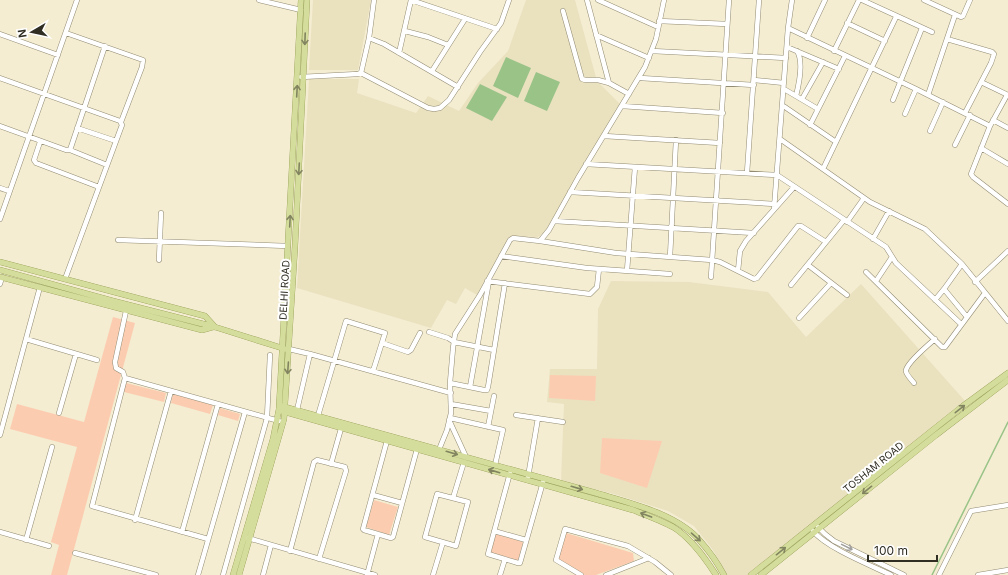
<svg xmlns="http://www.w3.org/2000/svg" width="1008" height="575" viewBox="0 0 1008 575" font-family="Inter,sans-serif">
  <rect width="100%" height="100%" fill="#f4edd2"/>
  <path fill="#eae1bf" d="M313,0H371L358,70H309Z
    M526,0H575L597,81L621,105L544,233L538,237L511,236L477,295L465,288L456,304L447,300L431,328L297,288L309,79H359L357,93L416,113L428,96L459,111L478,83L508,51Z
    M611,281L689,282L768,292L806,337L861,284L966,402L748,575H727L713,550L694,526L668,511L614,494L561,481L564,404L547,402L550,369H597L598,309Z"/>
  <path fill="#fcccb0" d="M113,317L135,323L67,575H51L59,545L51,542L77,447L10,429L17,404L84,422Z
    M550,375L596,376L595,401L549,398Z
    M126,383L166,393L164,402L124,392Z
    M173,394L213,405L210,414L171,403Z
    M220,408L240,414L238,421L218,415Z
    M602,438L662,441L647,488L600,473Z
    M374,500L398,507L389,535L366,527Z
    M566,533L633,553L634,561L596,575H585L558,560Z
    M496,534L523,542L518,561L490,553Z"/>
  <path fill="#9ac388" d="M506,57L531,68L518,98L493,86Z
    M536,72L560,82L547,111L524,101Z
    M480,84L507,97L492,121L466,108Z"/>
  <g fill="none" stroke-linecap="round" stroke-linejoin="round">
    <path stroke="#9ac388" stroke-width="1.5" d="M932,575L1008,422"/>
    <defs>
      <path id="minor" d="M259,0L301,10
        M411,0L497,29
        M587,0L609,83L629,94
        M598,0L658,27
        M862,0L932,32
        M924,0L961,17L963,16L970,0
        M563,11L582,79L585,80H598L609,83
        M659,21L727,24
        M847,23L885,41
        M788,28L916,89L990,126
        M405,31L428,37L448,45
        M66,33L143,60L142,67L121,122
        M0,34L58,55
        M596,35L649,58
        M369,38L384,44L458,87
        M807,38L825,0
        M947,39L992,52L994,54L991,63L965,113
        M787,47L839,69
        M652,51L786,58
        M834,51L859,0
        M399,53L411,0
        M432,71L465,19
        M361,73L369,38L374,0
        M301,77L358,74L361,73L428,108L434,109L440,108L449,100L480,52L501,23L509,0
        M0,78L120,121L122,125L65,279
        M640,78L754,85
        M754,80L784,83
        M981,82L1008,95
        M784,89L818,109
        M928,95L955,15
        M1007,95L990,126L971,174L973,177L1008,204
        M796,96C799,84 804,62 797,51
        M802,99L823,62
        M893,100L922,28
        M782,105L836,142
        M622,106L723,113
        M905,114L916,89
        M993,120L1008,128
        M810,125L845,56
        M0,126L66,150H70L105,46
        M77,128L116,141
        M930,131L943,102
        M604,136L720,143
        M780,139L870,202L925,229L962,264L1008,321
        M40,142L34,160L36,163L99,187
        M955,145L970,115
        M981,148L1008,164
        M70,150L107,165
        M586,164L777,175L886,247L896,263L961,324
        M823,169L896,17
        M747,173L759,0
        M0,188L9,191
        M570,192L775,204
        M774,209L788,28L792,0
        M0,219L77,0
        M554,221L754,233
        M847,222L864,198
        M873,239L889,211
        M118,240L288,246
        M540,241L616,253L712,260L720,262L738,271L740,251L746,241L794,187
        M501,256L587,268L670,274
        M670,257L676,140
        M159,260L161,213
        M808,265L847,295
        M627,271L635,167
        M738,271L754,279L757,278L798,226H801L826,242
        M866,272L942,347H945L985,293
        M711,277L729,0
        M487,281L590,294L597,287L599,269
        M876,281L892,257
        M975,282L1008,251
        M0,284L2,277
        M791,285L844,220
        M944,289L967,317
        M935,300L944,289L962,264
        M126,311L115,362L116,368L123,372L125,378L92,506L208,539
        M799,318L831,283
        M429,332L448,338L454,342L494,350
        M26,339L97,360
        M382,343L408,352L411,350L420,333
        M289,349L310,354L451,393
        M125,378L279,421
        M450,383L484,390H487L488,387L505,283
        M914,383C912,380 905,374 906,370C908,362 928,345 935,339
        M470,387L489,281
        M451,404L491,411
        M297,410L310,354
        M59,413L76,354
        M516,415L563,422
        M450,418L503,430L495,465
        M317,419L346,321L385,333L373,371
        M449,420L466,457
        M488,427L494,396
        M0,435L40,287
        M388,437L363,529L364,530L391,538L393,537L417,449
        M438,452L447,430L451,413L450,383L453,348L455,334L480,295L510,240L513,238L540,241L549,230L578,178L645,67L656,39L664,0
        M331,464L342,425
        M510,473L488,554L518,563H520L543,482
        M528,477L538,418
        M437,494L468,502L456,546L425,537Z
        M373,495L402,503
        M453,498L464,462
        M135,520L171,391
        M818,527L825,534L834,541L904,575
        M494,531L526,540
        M813,531C827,548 870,565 891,575
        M0,532L49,546
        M182,532L218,404
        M248,538L375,575
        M26,540L52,447
        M290,551L314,462L317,460L345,467L346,471L319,559
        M75,553L156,575
        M198,575L245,412
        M223,575L267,418L270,355
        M263,575L271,545
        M367,575L378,534
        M433,575L443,542
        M500,575L505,559
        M581,575L556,560L565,529L628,546L655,562L671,575
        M606,575L649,558
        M939,575L971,511L1008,505
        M978,575L1008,570"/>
      <path id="major" d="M0,262L205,316L215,327
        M0,270L113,301L215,327L285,349
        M0,277L202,330L213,327
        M281,406L596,493C630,503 678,514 701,542C710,552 718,564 724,575
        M282,411L633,510C646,515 660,520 673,527C691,538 705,558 716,575
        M233,575L273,439L279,409L301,0
        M239,575L284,419L295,246L307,0
        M751,575L963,406L1008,373
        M761,575L936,435L1008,380"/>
    </defs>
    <use href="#minor" stroke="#928b73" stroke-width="5.5"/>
    <use href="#major" stroke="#899147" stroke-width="6"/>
    <use href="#minor" stroke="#fff" stroke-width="4.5"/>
    <use href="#major" stroke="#d5dd9c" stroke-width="5.5"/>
  </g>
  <defs><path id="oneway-shaft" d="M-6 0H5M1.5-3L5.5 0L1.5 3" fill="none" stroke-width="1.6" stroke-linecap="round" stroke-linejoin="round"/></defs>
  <g stroke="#828560">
    <use href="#oneway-shaft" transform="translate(305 39) rotate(92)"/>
    <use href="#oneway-shaft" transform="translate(297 91) rotate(-87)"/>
    <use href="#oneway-shaft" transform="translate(299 169) rotate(93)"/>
    <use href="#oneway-shaft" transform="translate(290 221) rotate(-87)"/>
    <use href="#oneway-shaft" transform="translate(288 368) rotate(94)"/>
    <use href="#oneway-shaft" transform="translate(960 409) rotate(-38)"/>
    <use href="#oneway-shaft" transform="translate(452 453) rotate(16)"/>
    <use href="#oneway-shaft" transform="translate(494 471) rotate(-164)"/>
    <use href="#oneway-shaft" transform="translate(577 488) rotate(16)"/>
    <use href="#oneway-shaft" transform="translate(867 490) rotate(141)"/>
    <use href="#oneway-shaft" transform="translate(646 515) rotate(-160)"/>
    <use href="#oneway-shaft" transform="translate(696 537) rotate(41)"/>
    <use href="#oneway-shaft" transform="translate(781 551) rotate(-39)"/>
  </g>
  <use stroke="#a2a09c" href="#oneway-shaft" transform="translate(847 547) rotate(26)"/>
  <g text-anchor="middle" stroke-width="4" stroke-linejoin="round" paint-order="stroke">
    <g font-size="10" fill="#302d23" stroke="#fff">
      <text transform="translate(284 290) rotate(-87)" y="4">DELHI ROAD</text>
      <text transform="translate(873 467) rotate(-39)" y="4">TOSHAM ROAD</text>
    </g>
  </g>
  <g transform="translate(32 32) rotate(261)" stroke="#ffffff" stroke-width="3" paint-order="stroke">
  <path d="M0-3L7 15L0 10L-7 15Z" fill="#302d23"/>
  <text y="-6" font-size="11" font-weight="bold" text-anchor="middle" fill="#302d23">N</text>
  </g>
  <path d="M868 555v6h69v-6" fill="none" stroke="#302d23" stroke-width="2"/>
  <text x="874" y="555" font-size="12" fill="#302d23" stroke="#ffffff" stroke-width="3" paint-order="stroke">100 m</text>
</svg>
